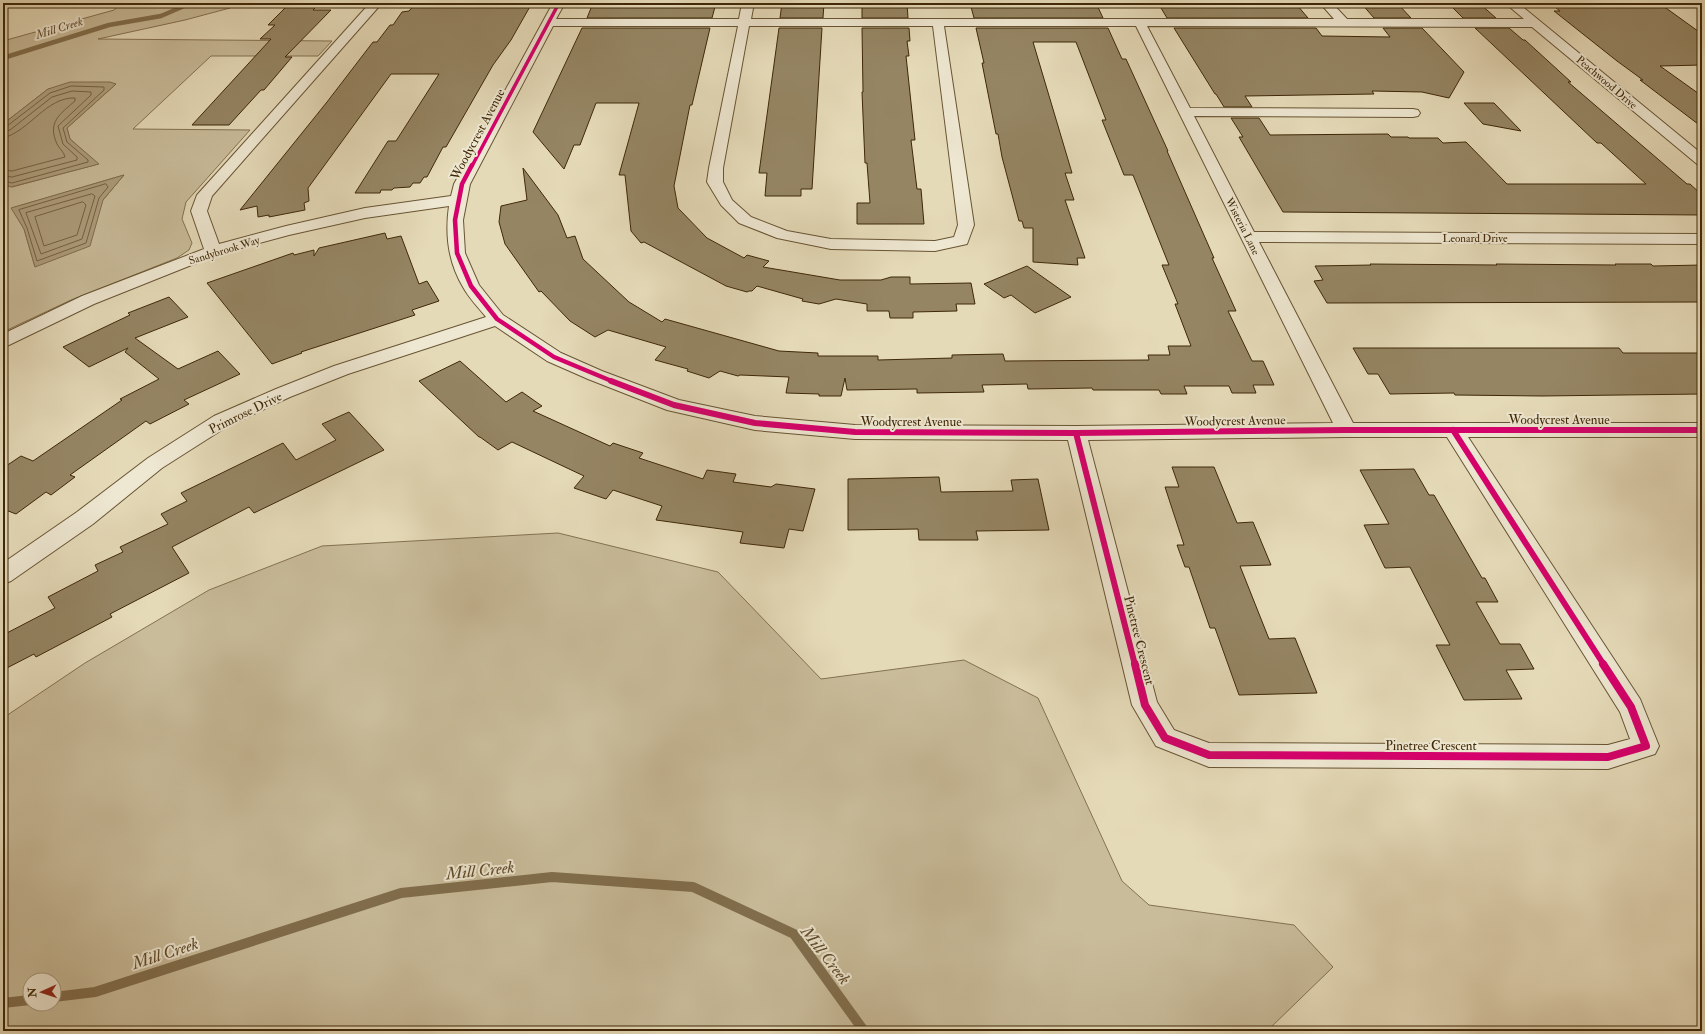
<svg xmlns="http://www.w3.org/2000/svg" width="1705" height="1034" viewBox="0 0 1705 1034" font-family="'IM FELL Double Pica',serif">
  <rect width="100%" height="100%" fill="#e5dab8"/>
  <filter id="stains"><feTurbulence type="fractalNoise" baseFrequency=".005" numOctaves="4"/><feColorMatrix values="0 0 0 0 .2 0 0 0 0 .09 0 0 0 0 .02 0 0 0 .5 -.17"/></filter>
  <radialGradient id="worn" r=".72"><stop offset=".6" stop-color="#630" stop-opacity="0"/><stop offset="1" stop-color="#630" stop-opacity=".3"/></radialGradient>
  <path fill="#c9bc9a" stroke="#847250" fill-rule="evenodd" d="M122,3H238L230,8L185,20L98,39L332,41L318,56H211L133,129L250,130L186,202L182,219L192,243L189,250L177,258L71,300L3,332V184L12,187L98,164L70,139L67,128L116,84L48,89L3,124V41L114,10ZM124,175L103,200L35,267L24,229L12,208Z
    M558,533L718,572L821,679L964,660L1038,698L1122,881L1149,905L1294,925L1333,967L1267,1031H3V718L85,663L209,590L322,546ZM30,980H54V1004H30Z"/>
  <path fill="#ad9d7c" stroke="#816e4d" d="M70,82H110L116,84L67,128L70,139L99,164L11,187L3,184V124L48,89Z
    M124,175L103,200L90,246L35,267L24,229L11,208Z"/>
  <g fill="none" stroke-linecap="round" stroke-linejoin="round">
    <path stroke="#766242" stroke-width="1" d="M3,127L7,126L50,93L71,86L104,87V90L63,128L67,142L88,160V162L12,183L3,181
      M3,132L10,130L52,97L72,91L91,92V95L58,126L63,144L77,157V160L12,177L3,176
      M3,138C30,131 46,97 75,98V101C60,114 47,122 57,144C59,148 64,152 65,157L12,171L3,170
      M106,184L108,187L99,198L86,243L37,261L27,228L19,210Z
      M92,194L95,196L82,239L41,254L26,213Z
      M83,202L86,205L77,235L44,246L35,217Z"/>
    <path stroke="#816e4d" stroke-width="4.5" d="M3,58L109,25L161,16L191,3"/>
    <path stroke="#816e4d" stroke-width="10" d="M54,997L95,992L401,893L552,877L693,887L794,934L864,1031
      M3,1003L30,1000"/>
  </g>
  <path fill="#958563" stroke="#3f2807" d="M290,3H320L313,10H331L285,57H292L264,90H261L229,125H192L271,39H260L275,25H268Z
    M416,3H532L511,40L493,65L446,147H443L427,177H424L420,183H413L410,187L394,188L392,190H381L380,193H355L388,141H396L439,74H391L308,188L309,201L304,203L305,210L269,217V215L258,217L257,206L240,210L327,102L373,42H377L390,25H393L402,12L409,11Z
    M593,3H716L712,18H587Z
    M782,3H824L823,18H780Z
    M862,3H907L908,18H862Z
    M970,3H1096L1103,18H974Z
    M1158,3H1292L1297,5L1308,18H1167Z
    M1361,3H1397L1411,18H1374Z
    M1448,3H1479L1496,18H1463Z
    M1550,3H1659L1702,34V65L1660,66L1702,96V127L1640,80H1643L1617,61L1554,11H1560Z
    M582,28H710L692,105H690L674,186L678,208L707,238L744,258L747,255L769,261L763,267L840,280H881L891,277H910V284L971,283L975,304H956L957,311L913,312V318H890L889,311H867V304L836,299L819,304L802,301L803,299L757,286L752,291H749L747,292L726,286L644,242L641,243L631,231L625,175H619L639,103H596L580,145H574L564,169L533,132Z
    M779,28H822L812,189H801V196H765L767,173H759Z
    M862,28H909L910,41H907L909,56H906L915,140H911L917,189H921L924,224H857V203H870L867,163H865L862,92H863Z
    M976,28H1108L1122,59H1126L1168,151H1167L1214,258H1212L1236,311H1228L1252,361H1263L1274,385H1253L1256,393H1232L1229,386H1184L1187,394H1161L1159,390H1093L1092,388L1028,389L1027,384L982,385L984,392L917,393V389L847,390L845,378L841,396H819V394L786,393L789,377L740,375L738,376L720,371L709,378L687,371L688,369L655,360L666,347L608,330L595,337L570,321L541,291L539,292L505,244L499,222L501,206L527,200L523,168L558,215L567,238L575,236L583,259L629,302L662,322L665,319L779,351L818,353V356H878V360L952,358V355L1003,354L1005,361L1149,360L1148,355H1170L1168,346H1191L1175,304H1178L1162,265H1169L1133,175H1124L1102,120H1106L1076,42H1033L1072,173H1065L1074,200H1065L1085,258H1077L1078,265L1033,262V228H1024L1022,221H1019L1002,157L998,134H996L982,63H984Z
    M1174,28H1316L1322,36L1390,37L1383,28H1422L1464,72L1449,98L1422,92L1372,91L1374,94L1245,96L1252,107H1224L1216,94H1215Z
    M1475,28H1509L1523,40H1525L1571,82H1568L1687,184H1690L1702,195V215L1283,212L1239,137H1243L1231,118H1259L1270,135L1388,134L1391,137H1408L1409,138H1438L1443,143L1466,142L1507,184H1646L1601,143H1597Z
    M1464,103H1494L1521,131L1483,124Z
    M385,233L387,239L401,236L419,284L427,281L439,301L412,310L415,315L301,352L302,353L272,364L207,283L293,253L294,255L314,250V256L319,248Z
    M1370,264L1497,265L1496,264L1616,265L1615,264H1651L1653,266L1702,265V302L1327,303L1314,281L1323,280L1315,266L1371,265Z
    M1027,266L1071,297L1035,313L1011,295L1004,298L984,284Z
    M169,297L188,317L135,338L178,369L218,351L240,374L184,400L189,404L150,424L146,421L70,475L75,477L51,495L46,492L16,514L3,509V468L21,456L33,461L122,400L120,399L159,379L125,352L128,348L89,367L63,347L130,315L128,313Z
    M1353,348H1619L1623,353H1702V394L1542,396L1455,395L1454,393L1390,394L1378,374H1368Z
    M460,361L506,402L522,392L542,406L533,411L610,446L613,443L643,453L639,458L703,479L707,470L736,474L733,482L771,487L776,484L815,489L803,531L789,529L784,548L740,543L743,532L656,520L662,506L613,490L606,499L574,488L584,476L512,442L498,450L480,437H479L419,381Z
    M349,412L384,450L254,513L249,507L172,547L189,573L110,614L112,617L36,657L34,654L3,670V635L55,608L48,597L98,571L95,565L123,552L120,547L168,524L161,514L187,501L181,493L283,443L296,460L336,440L322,424Z
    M1172,467H1214L1237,523L1253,522L1271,565L1240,566L1269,639L1295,638L1317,693L1239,695L1215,628H1210L1189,567H1185L1177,545H1184L1165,487H1179Z
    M1414,469L1429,495H1434L1482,578H1485L1498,602H1476L1500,644H1520L1534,669L1506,670L1522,699L1464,700L1436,645H1450L1410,567L1385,568L1364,525L1389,524L1360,470Z
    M939,477L941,492L1013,491L1011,480L1038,479L1049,530L976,531L978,540H919L918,529L848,530V479Z"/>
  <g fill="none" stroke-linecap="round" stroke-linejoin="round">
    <defs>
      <path id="minor" d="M370,3H382L212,196L207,211L219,244L286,226L365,208L451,196L454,184L553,3H565L556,19H739L742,3H754L751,19H1334L1320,3H1332L1347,19H1524L1505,3H1518L1702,154V165L1697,164L1532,27L1147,26L1190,108L1413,109L1418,110L1420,113L1418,116L1413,117L1194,116L1254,232L1702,234V244L1259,242L1353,423H1702V437H1468L1640,699L1659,746L1655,754L1608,769L1209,767L1156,746L1132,705L1068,440L855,439L755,430L667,410L588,379L547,361L495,326L348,374L290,397L228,426L162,468L93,524L11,581L3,584V563L77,512L148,458L214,416L276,389L334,366L486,317C478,307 469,298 463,287C448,262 445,234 449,206L365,218L289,235L219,254L94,304L9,345L3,347V334L82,296L204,249L191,211L197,195ZM553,26H738L709,168L707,182L721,205L739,223L777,238L831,249L935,251L967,244L974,225L944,26H1136L1333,423L1076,426L855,425L755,416L679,400L602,371L561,353L503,315L479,285L465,253L463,220L470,184ZM749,26H933L958,225L954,237L935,241L831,239L787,231L751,217L732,200L723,182V168ZM1346,437H1447L1620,712L1630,739L1608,745L1209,743L1174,730L1157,702L1088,440Z
        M1693,3H1702V8L1698,7Z"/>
    </defs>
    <use href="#minor" stroke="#685433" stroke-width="2"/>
    <use href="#minor" fill="#eee7d1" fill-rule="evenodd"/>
    <defs>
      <path id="cycleway-far3" d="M472,166L559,3"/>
      <path id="cycleway-far2" d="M472,165L462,184L455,220L457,253L471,286L497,319L554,357L614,382"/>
      <path id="cycleway-far1" d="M611,381L674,405L755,423L855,432L1076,433L1346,430H1702
        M1453,430L1604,665
        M1076,433L1135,665"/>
      <path id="cycleway" d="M1135,664L1145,705L1165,738L1209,755L1608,757L1646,746L1631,707L1603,664"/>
    </defs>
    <use href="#cycleway-far3" stroke="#eee7d1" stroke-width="5"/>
    <use href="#cycleway-far2" stroke="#eee7d1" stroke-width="6"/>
    <use href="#cycleway-far1" stroke="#eee7d1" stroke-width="8"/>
    <use href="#cycleway" stroke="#eee7d1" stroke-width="10"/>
    <use href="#cycleway-far3" stroke="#d6006c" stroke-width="3.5"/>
    <use href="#cycleway-far2" stroke="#d6006c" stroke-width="4.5"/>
    <use href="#cycleway-far1" stroke="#d6006c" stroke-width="6"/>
    <use href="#cycleway" stroke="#d6006c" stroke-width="8"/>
  </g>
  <g text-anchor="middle" stroke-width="4" stroke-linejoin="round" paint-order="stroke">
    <g font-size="11" fill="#3f2807" stroke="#eee7d1">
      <text transform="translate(1607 82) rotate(40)" y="4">Peachwood Drive</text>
      <text transform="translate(1243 226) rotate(63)" y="4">Wisteria Lane</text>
      <text x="1475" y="242">Leonard Drive</text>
      <text transform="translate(224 250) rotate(-17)" y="4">Sandybrook Way</text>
    </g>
    <g font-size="12" font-style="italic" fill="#604b2a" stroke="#eee7d1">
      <text transform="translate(59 28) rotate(-17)" y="4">Mill Creek</text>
    </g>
    <g font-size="13" fill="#3f2807" stroke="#eee7d1">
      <text transform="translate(477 134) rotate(-62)" y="5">Woodycrest Avenue</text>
      <text transform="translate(245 412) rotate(-26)" y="5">Primrose Drive</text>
      <text x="1559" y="424">Woodycrest Avenue</text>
      <text transform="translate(1235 420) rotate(-1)" y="5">Woodycrest Avenue</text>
      <text x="911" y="426">Woodycrest Avenue</text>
      <text transform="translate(1140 640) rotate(76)" y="5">Pinetree Crescent</text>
      <text x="1431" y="750">Pinetree Crescent</text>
    </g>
    <g font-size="17" font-style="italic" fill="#604b2a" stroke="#eee7d1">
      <text transform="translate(480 870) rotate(-6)" y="6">Mill Creek</text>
      <text transform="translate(165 953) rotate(-18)" y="6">Mill Creek</text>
      <text transform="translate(826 955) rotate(52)" y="6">Mill Creek</text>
    </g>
  </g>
  <rect width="1705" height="1034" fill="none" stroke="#e5dab8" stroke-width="16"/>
  <rect x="4" y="4" width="1697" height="1026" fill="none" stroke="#3f2807" stroke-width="2"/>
  <rect x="8" y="8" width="1689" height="1018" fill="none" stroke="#3f2807"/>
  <g transform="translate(42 992) rotate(267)"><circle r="19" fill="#eee7d1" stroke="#a89b80"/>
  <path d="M0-3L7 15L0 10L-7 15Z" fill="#8f2418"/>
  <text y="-6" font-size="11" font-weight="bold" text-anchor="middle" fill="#3f2807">N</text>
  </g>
  <rect width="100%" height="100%" filter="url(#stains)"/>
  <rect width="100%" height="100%" fill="url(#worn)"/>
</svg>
